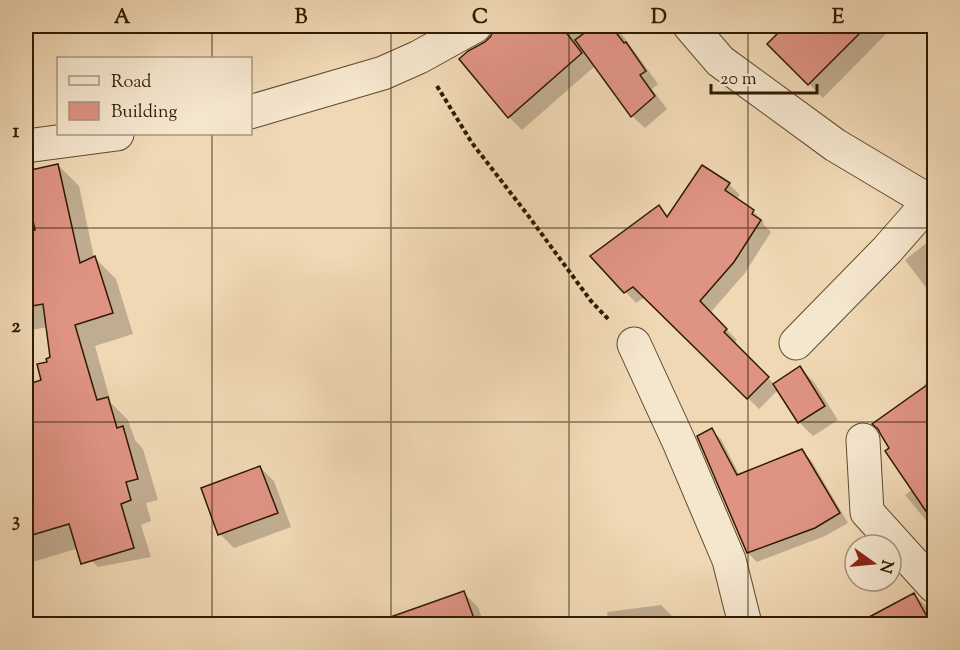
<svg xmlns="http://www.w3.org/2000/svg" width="960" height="650" viewBox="0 0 960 650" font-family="'Sorts Mill Goudy',serif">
  <rect width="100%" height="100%" fill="#f0d8b4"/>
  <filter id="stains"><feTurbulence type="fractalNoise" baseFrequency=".00333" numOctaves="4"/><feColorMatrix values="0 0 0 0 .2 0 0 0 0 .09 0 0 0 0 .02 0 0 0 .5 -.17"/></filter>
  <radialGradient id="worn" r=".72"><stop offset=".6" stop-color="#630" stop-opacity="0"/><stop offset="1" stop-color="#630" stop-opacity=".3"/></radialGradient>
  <path fill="#0003" d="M526,26H626L627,28L621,33L658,84L652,89L667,109L645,128L632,116L595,66L522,130L509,117L461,60L504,41Z
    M787,26H876L885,35L823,98L769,44Z
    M922,26H934V41Z
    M934,43V60L926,50Z
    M58,165L79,186L94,257L116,279L133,334L95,346L111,403L128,420L135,440L143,449L158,500L146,503L151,521L141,525L151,557L98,567L79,548L29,563L26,559V387L43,381L49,363L52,358L48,327L26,331V199H30L26,181V172Z
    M729,184L740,195L736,199L753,211L764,222L763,224L771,232L745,273L710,313L737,340L734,344L775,385L800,368L814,382L838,420L813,436L799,422L779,389L759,409L645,297L636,303L592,256L659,207L669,217Z
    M934,237V298L905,260Z
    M934,379V530L905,495L913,489L891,448L927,387L924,384Z
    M711,430L721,439L740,476L802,451L811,460L848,523L825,536L757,562L748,553Z
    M260,467L274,481L291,527L234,548L220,534Z
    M464,593L478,607L484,624H418L414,611Z
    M914,595L928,608L934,621V624H863L862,623Z
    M661,605L680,624H609L607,612Z"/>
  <path fill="#df9383" stroke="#2f1b00" stroke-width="1.5" d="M498,26H561L582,53L508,118L459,59L468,51L485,42L491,36L493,30Z
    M594,26H611L624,43L626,42L646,71L640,75L655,96L631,117L575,40Z
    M785,26H867L808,85L767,44Z
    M58,164L80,263L95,256L113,313L75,325L97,400L108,397L117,428L123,426L138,479L126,482L131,500L121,504L134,548L81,564L69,524L32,535L26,512V385L41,380L37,364L47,362L46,359L50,357L43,304L26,307V232L35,230L26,188V171Z
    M702,165L730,183L725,190L754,210L752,214L761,220L734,262L700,301L727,329L724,332L769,377L747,399L633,287L624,293L590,256L659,205L667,217Z
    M800,366L825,406L798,423L773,384Z
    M934,380V523L885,451L889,448L881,435L878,429L872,424Z
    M712,428L737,475L802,449L840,513L815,528L747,553L697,436Z
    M260,466L278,513L218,535L201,488Z
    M464,591L476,624H383L382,620Z
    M914,593L931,624H856Z"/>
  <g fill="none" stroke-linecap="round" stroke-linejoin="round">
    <defs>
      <path id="minor" d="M690,26L720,61L835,145L934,204
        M250,112L383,73L419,57L475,26
        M26,146L117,134
        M796,343L887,250L930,201
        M634,344L679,442L729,560L745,624
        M863,440L867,512L934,586"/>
    </defs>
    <use href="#minor" stroke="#5f4a2d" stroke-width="35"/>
    <path stroke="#2f1b00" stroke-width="4" stroke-dasharray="4.5 3" stroke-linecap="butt" d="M437,86L472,143L527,214L591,301L610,321"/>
    <use href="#minor" stroke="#f5e6ce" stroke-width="33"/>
  </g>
  <path fill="none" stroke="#2f1b00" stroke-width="1.5" stroke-opacity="0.55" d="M212,26V58M391,26V624M569,26V624M748,26V624M212,134V624M26,228H934M26,422H934"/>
  <rect width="960" height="650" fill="none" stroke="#f0d8b4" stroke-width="66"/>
  <rect x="57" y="57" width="195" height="78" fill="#f5e6ce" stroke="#a6957c" stroke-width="1.5"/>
  <rect x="69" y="76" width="30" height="9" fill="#f5e6ce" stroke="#a6957c" stroke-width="1.5"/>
  <text x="111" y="87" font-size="18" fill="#2f1b00">Road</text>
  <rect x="69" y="102" width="30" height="18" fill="#df9383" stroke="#a6957c" stroke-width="1.5"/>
  <text x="111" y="117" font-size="18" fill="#2f1b00">Building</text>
  <g transform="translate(873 563) rotate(105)"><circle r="28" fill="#f5e6ce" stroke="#a6957c" stroke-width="1.5"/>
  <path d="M0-4.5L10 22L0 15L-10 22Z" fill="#8f2418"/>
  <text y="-9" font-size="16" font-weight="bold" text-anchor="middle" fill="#2f1b00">N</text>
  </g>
  <path d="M711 84v9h106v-9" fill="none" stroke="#2f1b00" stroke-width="3"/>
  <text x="720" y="84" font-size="18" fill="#2f1b00" stroke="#f5e6ce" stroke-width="4.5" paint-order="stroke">20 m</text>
  <rect x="33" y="33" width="894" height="584" fill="none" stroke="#2f1b00" stroke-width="2"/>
  <g font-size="20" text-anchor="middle" font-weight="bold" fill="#2f1b00">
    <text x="122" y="23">A</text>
    <text x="301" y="23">B</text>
    <text x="480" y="23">C</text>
    <text x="659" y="23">D</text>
    <text x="838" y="23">E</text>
    <text x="16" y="137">1</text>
    <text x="16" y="332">2</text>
    <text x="16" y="526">3</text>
  </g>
  <rect width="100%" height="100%" filter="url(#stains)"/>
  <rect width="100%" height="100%" fill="url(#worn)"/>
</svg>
